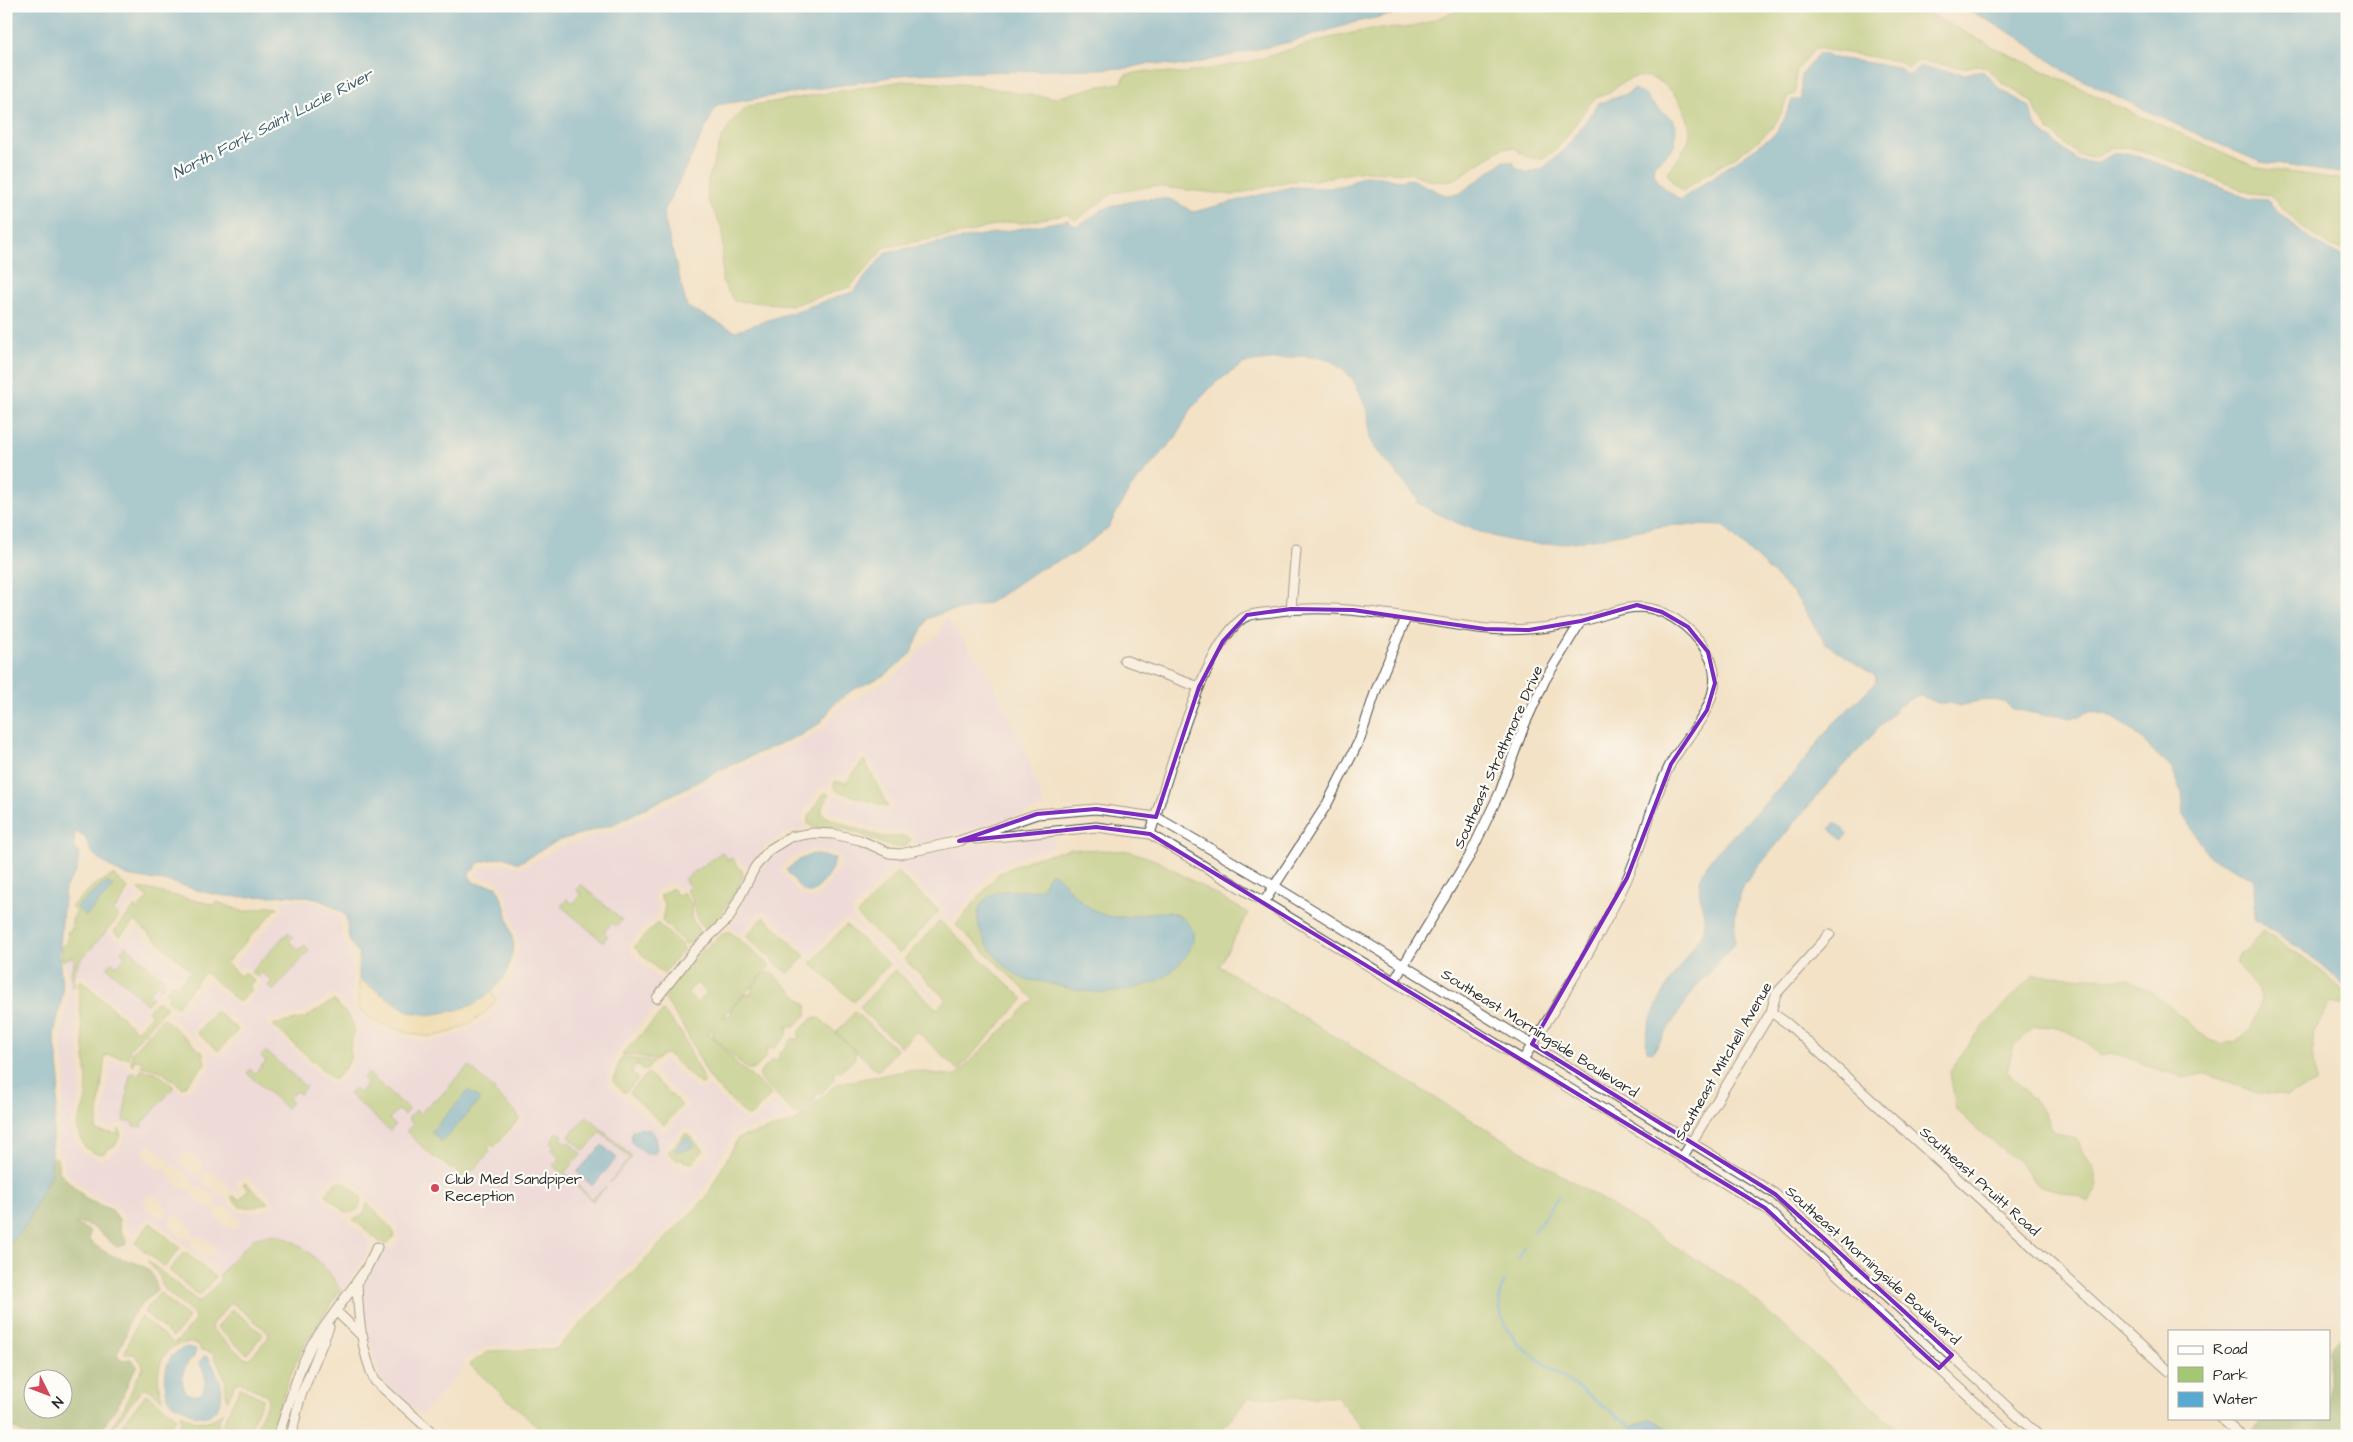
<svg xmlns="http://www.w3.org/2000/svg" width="2353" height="1442" viewBox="0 0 2353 1442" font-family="'Architects Daughter',sans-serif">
  <rect width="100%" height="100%" fill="#fdfcf7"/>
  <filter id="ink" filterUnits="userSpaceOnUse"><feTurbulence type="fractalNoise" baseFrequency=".02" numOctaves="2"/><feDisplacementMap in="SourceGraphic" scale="10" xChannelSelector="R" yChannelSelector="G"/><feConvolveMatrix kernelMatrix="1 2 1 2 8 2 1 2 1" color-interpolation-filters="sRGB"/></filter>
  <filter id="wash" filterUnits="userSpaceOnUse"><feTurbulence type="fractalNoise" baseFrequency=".0096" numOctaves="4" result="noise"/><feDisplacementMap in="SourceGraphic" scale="20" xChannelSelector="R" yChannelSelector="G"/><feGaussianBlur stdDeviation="1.12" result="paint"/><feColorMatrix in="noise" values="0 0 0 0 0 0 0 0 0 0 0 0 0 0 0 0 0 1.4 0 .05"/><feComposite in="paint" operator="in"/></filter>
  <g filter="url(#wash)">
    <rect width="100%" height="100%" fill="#f3e2c6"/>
    <path fill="#e9d2ed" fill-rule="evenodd" d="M946,617L990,676L1025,751L1044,807L914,846L916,837L908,831L890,832L879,830L828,811L835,796L887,812L893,810V805L869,758L862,754L843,777L833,775L830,779L829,788L824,786L819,788L802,816L805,828L787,832L766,845L747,868L738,859H733L690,892L685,887L679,888L671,882L656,891L654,898L659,908L656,917L631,941L629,946L631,953L657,978L664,980L649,998L658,1006L661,1005L645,1018L617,1051L609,1073L608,1085L663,1131L668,1129L688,1106L686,1101L654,1071L665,1060L697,1089L702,1090L709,1087L745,1121H754L774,1101L791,1117L734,1133L701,1194L553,1344L488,1346L464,1360V1367L421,1415L380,1378L364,1315L363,1283L383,1249H391L399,1240L397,1226L350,1179L336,1177L330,1180L321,1191V1196L372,1243L361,1265L354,1275H351V1279L330,1308L336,1281L302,1246L291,1239H253L220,1275L152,1218L146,1219L133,1235L126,1227L124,1217L116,1207L91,1195L65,1171L62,1156L57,1152V1148L66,1079L61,1044L69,993L65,956L113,914L133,891L140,898L131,903L110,927L109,934L122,942L136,929L183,971L176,979L170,978L161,988L162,998L154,996L144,1006V1014L136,1023L83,975H78L72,979L81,1080L80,1097L72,1120L71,1132L76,1143L83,1153L102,1160L120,1148L127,1134L126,1128L123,1124H116L113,1128L102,1126L111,1061L125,1063L130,1070L157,1075L181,1093L192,1089L210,1067L209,1052L168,1015L172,1010L180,1012L208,981L236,1006L239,1008L244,1006L257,991L260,980L247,967L240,968L235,963L283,911V904L278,901L304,900L325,906L340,918L343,941L352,956V1007L362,1019L375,1028L413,1040L431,1042L460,1034L485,1020L501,1004L502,999L498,993L512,977L519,948L505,889L496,880L478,878L475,875L482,868L503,863L522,868L560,847L618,829L735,769L804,740L825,727L839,708L889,680L914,660L919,649L939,636ZM330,995L338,997L357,1019L360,1027L354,1050L356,1060L350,1071L335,1086L331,1085L267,1024L269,1020L302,1013ZM214,1005L219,1007L241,1025L243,1030L226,1053L219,1057L194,1037L191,1032ZM475,1072L522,1116V1120L466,1179L455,1172L447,1171L420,1147L417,1142ZM685,1127L688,1128L710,1149L709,1154L694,1168L676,1166L663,1153L664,1148ZM151,1145L169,1159L170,1166L179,1167L193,1179L194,1186H202L215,1197L216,1207H227L240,1218L239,1228L233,1230L229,1229L215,1217V1208H204L192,1197L191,1190L181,1189L168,1176L167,1169L159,1170L144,1157V1148ZM183,1152L190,1153L203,1163V1173L195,1175L180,1163V1154ZM204,1172H214L228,1184L229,1191L234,1190L238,1192L240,1190L236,1184L238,1179L247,1177L271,1196L274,1205L265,1211L239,1213L226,1202L225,1196H219L204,1184L202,1181ZM148,1195H155L167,1207V1214L164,1217H157L145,1207L144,1198ZM178,1215L192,1228L193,1236H202L215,1246V1253L208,1256L201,1255L191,1246L190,1238H182L169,1227L170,1217Z
      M1053,837V848L1025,855L993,870L950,923L943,916L945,913L943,907L898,866L893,868L852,910L853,919L938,999L936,1001L849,920L842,921L810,955L766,912L759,913L741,934L729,926L734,921L760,871L773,855L793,843L814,839L833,840L858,846L888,858L902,860L960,846ZM810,849L838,853L841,859L840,866L825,889L820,895L811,899L799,894L780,870L787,860Z"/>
    <path fill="#a4c771" stroke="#68794e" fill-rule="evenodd" d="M1481,6H1915L1993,47L2124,109L2258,168L2347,180V251L2332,247L2299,225L2270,195L2251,193L2174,162L2128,147L2110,148L2095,157L2078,155L2049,130L2037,114L2034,103L2004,84L1985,67L1977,65L1964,68L1918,61L1908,68L1899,61L1815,48L1796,71L1795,94L1788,96C1783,108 1779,121 1770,130C1746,155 1710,168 1683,191L1673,183L1667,173C1675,163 1685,151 1689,138C1693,125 1682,102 1673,93C1650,68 1631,74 1608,93C1604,96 1598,96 1594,99C1574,119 1550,184 1515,148H1503L1455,179L1443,182L1429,180L1411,173L1364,171L1314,180L1290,181L1233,195L1153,186L1113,193L1076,220L1066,214L1023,223L1008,222L966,233L885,247L850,287L793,305L734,301L722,281L723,230L708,200L707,192L708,180L721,140L733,120L748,106L903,81L975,85L1022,94L1056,98L1095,87L1122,83L1125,75L1147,71L1179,74L1249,62L1325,39L1371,29L1404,28L1425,23L1459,10Z
      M864,760L888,807L837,791L834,786L835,781L846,783Z
      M825,792L829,795L821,811L826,817C844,824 861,831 879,836C890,839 902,834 911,839C908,844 905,847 899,847C886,848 863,833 846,830C834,827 817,831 808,824V818Z
      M1070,849L1129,851L1158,861L1248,913L1219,966L1596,1196L1741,1288L1904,1436H1369L1337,1397H1249L1216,1436H547L469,1364L490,1351L556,1349L706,1198L738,1138L795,1122L836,1084L909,1070L955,1076L1034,999L956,925L998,874L1028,860Z
      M722,852L728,860L732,858L742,871L743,877L721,915L708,928H703C693,915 697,902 686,890L690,887L684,879Z
      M897,872L939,911L899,954L857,915Z
      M113,875L128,888L122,901L113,911L119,917L79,962L74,973V987H72L71,972L75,960L71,957L62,961L61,947L68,940L67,932L72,929V919L77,912L71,907L93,886Z
      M581,884L622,920L616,926L612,923L604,932L608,936L603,942L561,906L567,899L573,904L581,894L576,890Z
      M672,888L678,896L683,892L692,904L691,917L700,933L689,944H686L662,921L665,906L660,896Z
      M138,889H146L215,905L217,902L244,912L270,906L278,907L226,963L240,976L245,972L254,981L249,986L252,989L239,1002L205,972L176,1007L167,999L170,996L165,992L173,983L177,986L191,971L135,921L120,936L114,931L135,907L138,909L148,898Z
      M764,917L805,956L788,974L746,936Z
      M940,921L1024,999L958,1070L917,1031L901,1047L859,1008L895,970L937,1009L946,999L904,959Z
      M657,923L682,945L684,949L663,974L634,947Z
      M846,925L889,964L854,1002L811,963Z
      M2262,931L2306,959L2347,994V1005L2331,1002L2312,1035L2316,1083L2286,1096L2257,1093L2207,1073L2184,1078L2163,1072L2127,1057L2110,1053L2102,1056C2078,1036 2068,1026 2035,1026L2014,1045L2007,1070L2044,1112L2052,1130L2075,1139L2093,1167L2097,1185L2089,1202L2066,1192L2039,1186L2019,1162L1979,1131L1956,1109L1950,1072L1973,1038L2033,975L2129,980L2156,995L2209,1040L2221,1044L2237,1041L2251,1029L2262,999L2258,990L2236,963L2240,952L2249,949Z
      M288,932L293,937L289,941L299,950L304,945L310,950L273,991L268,986L272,981L262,973L257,977L251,972Z
      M725,932H730L770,966L723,1017L731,1015L732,1008L745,994H752V987L765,973H772L807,1006V1014L794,1027H787V1035L774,1048H767L766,1057L755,1069H747L713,1037L712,1029L707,1033L733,1058L732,1059L770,1093V1096L751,1116H747L713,1083V1080L711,1081L683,1026L666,1001C665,981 710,944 725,932ZM697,983L707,993L697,1003L687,993Z
      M126,946L166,982L162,988L157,984L148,994L153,998L147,1004L107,967L112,962L117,966L126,956L121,952Z
      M81,980L137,1031L152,1014L148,1011L157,1001L167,1007L130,1049L128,1058L105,1055L96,1131L118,1134L119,1129L121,1134L116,1144L102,1154L92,1152L84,1146L77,1127L86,1099L87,1080L78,983Z
      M334,1000C339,1007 348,1014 352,1022C358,1031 347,1044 351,1057L346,1067L334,1080L273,1025L305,1018Z
      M216,1011L238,1030L218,1051L197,1033Z
      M663,1011L682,1034L705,1083L700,1084L668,1054H664L656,1060L633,1055H622Z
      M855,1012L897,1050L878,1071L836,1033L855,1051V1058L841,1072H834V1079L822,1093H815V1100L802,1113L795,1114L760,1080V1073L772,1060H779V1054L792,1039H799V1032L812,1018H819L836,1033Z
      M163,1018L203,1053L205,1064L183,1088L159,1070L141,1066L142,1061L134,1060L133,1065L131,1064L132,1052Z
      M266,1051L306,1087L300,1094L296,1091L288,1099L292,1102L286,1108L247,1073L250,1069L255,1073L266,1061L261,1056Z
      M623,1057L654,1062L645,1071L638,1065L631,1072L638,1079L624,1093L613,1082L620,1060Z
      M467,1067H470L495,1090L494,1092L518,1114L517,1116L520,1118L494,1147L491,1145L488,1148L491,1151L465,1179L453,1168L451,1170L436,1157L434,1158L406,1131L413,1124L408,1119L416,1110L420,1114L434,1099L436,1101Z
      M141,1070L156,1072L174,1087L143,1123L142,1127L133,1126V1122L123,1121L130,1073L140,1074Z
      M368,1073L409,1110L404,1115L398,1110L389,1119L395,1125L390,1131L349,1094L354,1088L359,1093L368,1083L363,1078Z
      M648,1073L682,1105L664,1125L629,1093Z
      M587,1116L632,1157L609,1183L630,1158L601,1132L584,1151L570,1138V1135Z
      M558,1132L563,1136L561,1139L566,1143L568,1142L582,1154L564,1173L592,1199L606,1187L593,1201L553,1165L560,1158L551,1149L555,1145L551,1142L553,1140L552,1138Z
      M686,1133L704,1150L692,1163L683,1161V1158L678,1161L668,1152Z
      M338,1182L346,1183L361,1197C360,1209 358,1211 346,1213L326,1195L333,1185Z
      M243,1183H246L268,1203L254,1207H240L231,1197L234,1196L240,1200L248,1190Z
      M367,1203L392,1229L394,1236L387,1244L380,1242L353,1219C363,1216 365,1214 367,1203Z
      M150,1223L180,1248L165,1267L135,1243Z
      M273,1234C297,1237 330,1268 340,1290C329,1308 317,1324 306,1342C290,1370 280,1404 272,1436H252L268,1402L267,1395L239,1382L235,1384L227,1401L225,1379L213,1353L201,1350L198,1344C162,1336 151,1372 163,1400L147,1388L142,1389L110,1431V1436H105L125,1406L137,1378L143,1369L142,1363L134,1354H124L140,1316L173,1343L178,1341L195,1320L193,1314L163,1288L160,1277L147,1260L196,1300L201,1301L220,1281V1275L228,1264L253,1239ZM231,1303L234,1304L269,1333L268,1338L249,1359L244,1358L211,1329L212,1324Z
      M185,1252L215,1277L199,1296L169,1270Z
      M160,1293L189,1318L173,1337L144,1312Z
      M232,1309L263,1334L247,1354L217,1328Z
      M240,1388L263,1399L246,1435L223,1424Z
      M146,1394L177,1417L163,1436H117L115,1434Z
      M222,1412L217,1425L235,1436H171L182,1421L180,1413C194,1423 209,1426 222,1412Z"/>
    <path fill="#83ac63" stroke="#576c47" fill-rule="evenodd" d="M53,1157L57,1158L60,1173L88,1200L112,1210L119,1219L120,1229L127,1240L125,1245L117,1247C105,1239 92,1220 76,1224L90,1231L89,1241C98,1247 107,1254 117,1257C138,1264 154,1264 157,1290L136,1310L128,1323L126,1335L117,1354L120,1360L131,1359L138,1367L132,1374L120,1402L97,1436H28L6,1424V1247L26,1225L46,1185ZM32,1380H62V1410H32Z
      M2347,1330V1436L2248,1435L2264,1418H2329V1349Z"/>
    <path fill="#eeda9e" stroke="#8c8264" d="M359,979L387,998L473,1005L491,992L496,1000C483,1019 452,1036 428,1036C416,1036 405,1031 394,1028C379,1023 369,1019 358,1007Z"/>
    <path fill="#58aad3" stroke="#426a7f" d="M6,6H1435L1356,22L1290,42L1184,66L1150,63L1130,68L909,74L717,105L663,213L687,307L735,331L853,292L886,252L1068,220L1075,226C1086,223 1093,216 1102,210C1116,203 1158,195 1172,200C1179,203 1186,208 1193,212L1291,187L1329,188L1348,184L1364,176L1381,177L1399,181L1411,179L1445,195L1459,194L1504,161L1513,162L1516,168L1528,173L1543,168L1565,149L1599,103L1627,94L1634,89L1647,96L1650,102L1673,120L1676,126L1675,146L1654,165L1653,172L1660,184L1680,200L1774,135L1784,120L1792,100H1801V75L1819,53L1835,58L1898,67L1909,76L1920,67L1965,74L1978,71L1984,72L2000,89L2030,107L2033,121L2039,129L2076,160L2096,163L2113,154L2127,153L2172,168L2250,199L2267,200C2291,224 2314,247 2347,257V988L2309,954L2255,920L2254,879L2210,857L2184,817L2182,792L2172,769L2132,730L2108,715L2089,711L2080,716L2068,718L2059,715H2043L2013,709L2004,702L1993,700L1978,701L1960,706L1951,703H1938L1918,695L1899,706L1820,792L1745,883C1735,903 1734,921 1735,943L1695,988L1653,1052L1647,1051C1639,1018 1685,959 1703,933C1708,915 1697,900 1700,882C1701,874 1707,864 1712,857L1797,770L1830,727L1876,682L1875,676L1825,643L1795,595L1723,526C1704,526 1685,524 1666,526C1624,531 1584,545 1541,544C1496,543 1454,523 1416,502L1419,500L1373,446L1370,440L1368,413L1361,395L1352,378L1329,359L1303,356L1245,363L1215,383L1191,409L1176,437L1129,490L1108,528L1076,553L1036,571L991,602L967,609L944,612L927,619L910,655L885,675L851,691L835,703L820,723L801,735L733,764L614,824L557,841L519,863L503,857L478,863L475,869L470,871L469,876L475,883L497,886L506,910L514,946L506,975L491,992L473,1005L453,1011L429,1015L409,1012L359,979V955L349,940L346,916C308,883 270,901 226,896C207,894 188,887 170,882C157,879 145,880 132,877C123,876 95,859 91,851C86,842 87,834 75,832L74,846L79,854L77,870L65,888L59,956L63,992L54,1035L60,1078L51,1147V1173L26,1225L6,1247Z
      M1954,6H2347V174L2260,162L2205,138L2065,72L2018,37L1980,16Z
      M1835,822L1848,834L1842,840L1830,829Z
      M813,854L835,858C833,870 822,888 810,893L802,890L786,870L801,859Z
      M1050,873C1053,873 1054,873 1057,875C1062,878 1065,885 1069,889C1078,899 1090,909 1102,914C1132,926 1164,897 1188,923C1206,943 1174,973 1156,982C1151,984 1144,985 1138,987C1103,999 1073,989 1038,981C1033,980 1027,981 1023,979C999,967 956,917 991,895C1005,887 1024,893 1039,889L1043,886Z
      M107,882L113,887L86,916L76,907Z
      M469,1090L480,1100L442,1142L431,1132Z
      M639,1128L651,1130L655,1136L657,1149L655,1153L646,1154L631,1142L632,1131Z
      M686,1137L695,1145C690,1149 680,1154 674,1150Z
      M602,1145L617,1158L592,1186L577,1172Z
      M187,1347L196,1349L194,1357C179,1365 176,1402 201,1394C208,1383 206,1374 199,1363L204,1356L208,1357C217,1373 231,1396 213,1412C209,1417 202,1417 196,1416C190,1414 187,1410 183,1408C177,1405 173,1406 170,1401C164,1391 165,1381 166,1371C168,1358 174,1351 187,1347Z
      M1650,1418L1662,1425L1675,1436H1633L1632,1427Z"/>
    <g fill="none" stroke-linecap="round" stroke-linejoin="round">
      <path stroke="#58aad3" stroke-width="3" d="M1534,1232L1559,1196
        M1518,1258L1524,1247
        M1504,1281C1492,1305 1504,1327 1520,1346L1632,1427"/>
    </g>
  </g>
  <g filter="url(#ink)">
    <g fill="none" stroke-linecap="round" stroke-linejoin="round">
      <defs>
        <path id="minor" d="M1291,609L1296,549
          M1124,660L1199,687
          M1150,834C1167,782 1201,649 1243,618C1251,613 1262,613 1272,612C1339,602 1406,618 1472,627C1508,633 1543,629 1578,622C1610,616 1631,598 1664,613C1690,625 1719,655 1714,686C1709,717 1686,737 1671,763C1652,799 1644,842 1627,879C1598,942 1559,1001 1523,1060
          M976,839L1096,827L1150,834L1264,902L1765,1208L2012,1436
          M1264,902L1327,804L1360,739L1376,690L1406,618
          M1394,981L1469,857L1500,792L1524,726L1545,680L1581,621
          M657,998L695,950L729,918L755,867L769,850L790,837L813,833L833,834L860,840L889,853L900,854L959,841L1037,814L1096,809L1156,817L1274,886L1775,1194L2039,1436
          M1771,1012L1788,1024L2169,1371
          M1682,1158L1771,1012L1776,994L1830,934
          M357,1281C358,1314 361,1351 375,1381L436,1436
          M336,1311L363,1337
          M2221,1418L2241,1436
          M278,1436L301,1367L312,1344L366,1269L377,1247
          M291,1436L300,1398L329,1327"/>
      </defs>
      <use href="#minor" stroke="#494642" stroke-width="11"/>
      <use href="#minor" stroke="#fff" stroke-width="9"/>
    </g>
  </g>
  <path d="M0 0H2353V1442H0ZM1637,605L1662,612L1688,627L1708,652L1715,683L1707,710L1671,764L1627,878L1532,1044L1775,1194L1952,1355L1939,1368L1765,1208L1150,834L1096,827L959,841L1037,814L1096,809L1156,817L1199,687L1223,641L1247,615L1291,609L1353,610L1485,629L1529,630L1581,621Z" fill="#f3e2c6" fill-opacity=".55" fill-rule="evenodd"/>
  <path fill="none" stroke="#7b2cbf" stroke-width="4" stroke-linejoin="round" d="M1637,605L1662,612L1688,627L1708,652L1715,683L1707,710L1671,764L1627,878L1532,1044L1775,1194L1952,1355L1939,1368L1765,1208L1150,834L1096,827L959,841L1037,814L1096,809L1156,817L1199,687L1223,641L1247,615L1291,609L1353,610L1485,629L1529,630L1581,621Z"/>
  <circle fill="#d1495b" stroke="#fdfcf7" stroke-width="2" cx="435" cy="1188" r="5"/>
  <g text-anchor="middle" stroke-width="4.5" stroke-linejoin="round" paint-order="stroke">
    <g font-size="15" fill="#2b2b2b" stroke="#fdfcf7">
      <text transform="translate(1498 757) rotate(-66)" y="5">Southeast Strathmore Drive</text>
      <text transform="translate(1540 1033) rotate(32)" y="5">Southeast Morningside Boulevard</text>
      <text transform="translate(1723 1061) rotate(-60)" y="5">Southeast Mitchell Avenue</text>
      <text transform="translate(1980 1181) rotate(42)" y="5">Southeast Pruitt Road</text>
      <text transform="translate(1873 1265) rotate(42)" y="5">Southeast Morningside Boulevard</text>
    </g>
    <g font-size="15" fill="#2b2b2b" stroke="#fdfcf7" text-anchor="start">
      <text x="445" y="1184">Club Med Sandpiper<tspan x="445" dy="17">Reception</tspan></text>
    </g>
    <g font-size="16" font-style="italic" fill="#3d5e6e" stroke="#fdfcf7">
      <text transform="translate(272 123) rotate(-27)" y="6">North Fork Saint Lucie River</text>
    </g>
  </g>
  <rect width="2353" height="1442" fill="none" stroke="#fdfcf7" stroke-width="25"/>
  <rect x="2168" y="1330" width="162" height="90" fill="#fdfcf7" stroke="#a9a8a5"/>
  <rect x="2178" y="1346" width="25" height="8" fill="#ffffff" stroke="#a9a8a5"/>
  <text x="2213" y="1354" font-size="15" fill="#2b2b2b">Road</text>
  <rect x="2178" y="1367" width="25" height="15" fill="#a4c771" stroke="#a9a8a5"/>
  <text x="2213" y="1380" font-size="15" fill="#2b2b2b">Park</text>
  <rect x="2178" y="1392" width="25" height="15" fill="#58aad3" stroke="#a9a8a5"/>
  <text x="2213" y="1404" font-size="15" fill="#2b2b2b">Water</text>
  <g transform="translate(48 1394) rotate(132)"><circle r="24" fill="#fdfcf7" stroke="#a9a8a5"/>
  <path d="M0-4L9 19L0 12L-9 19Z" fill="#d1495b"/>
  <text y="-8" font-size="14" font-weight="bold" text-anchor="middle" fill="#2b2b2b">N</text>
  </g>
</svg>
